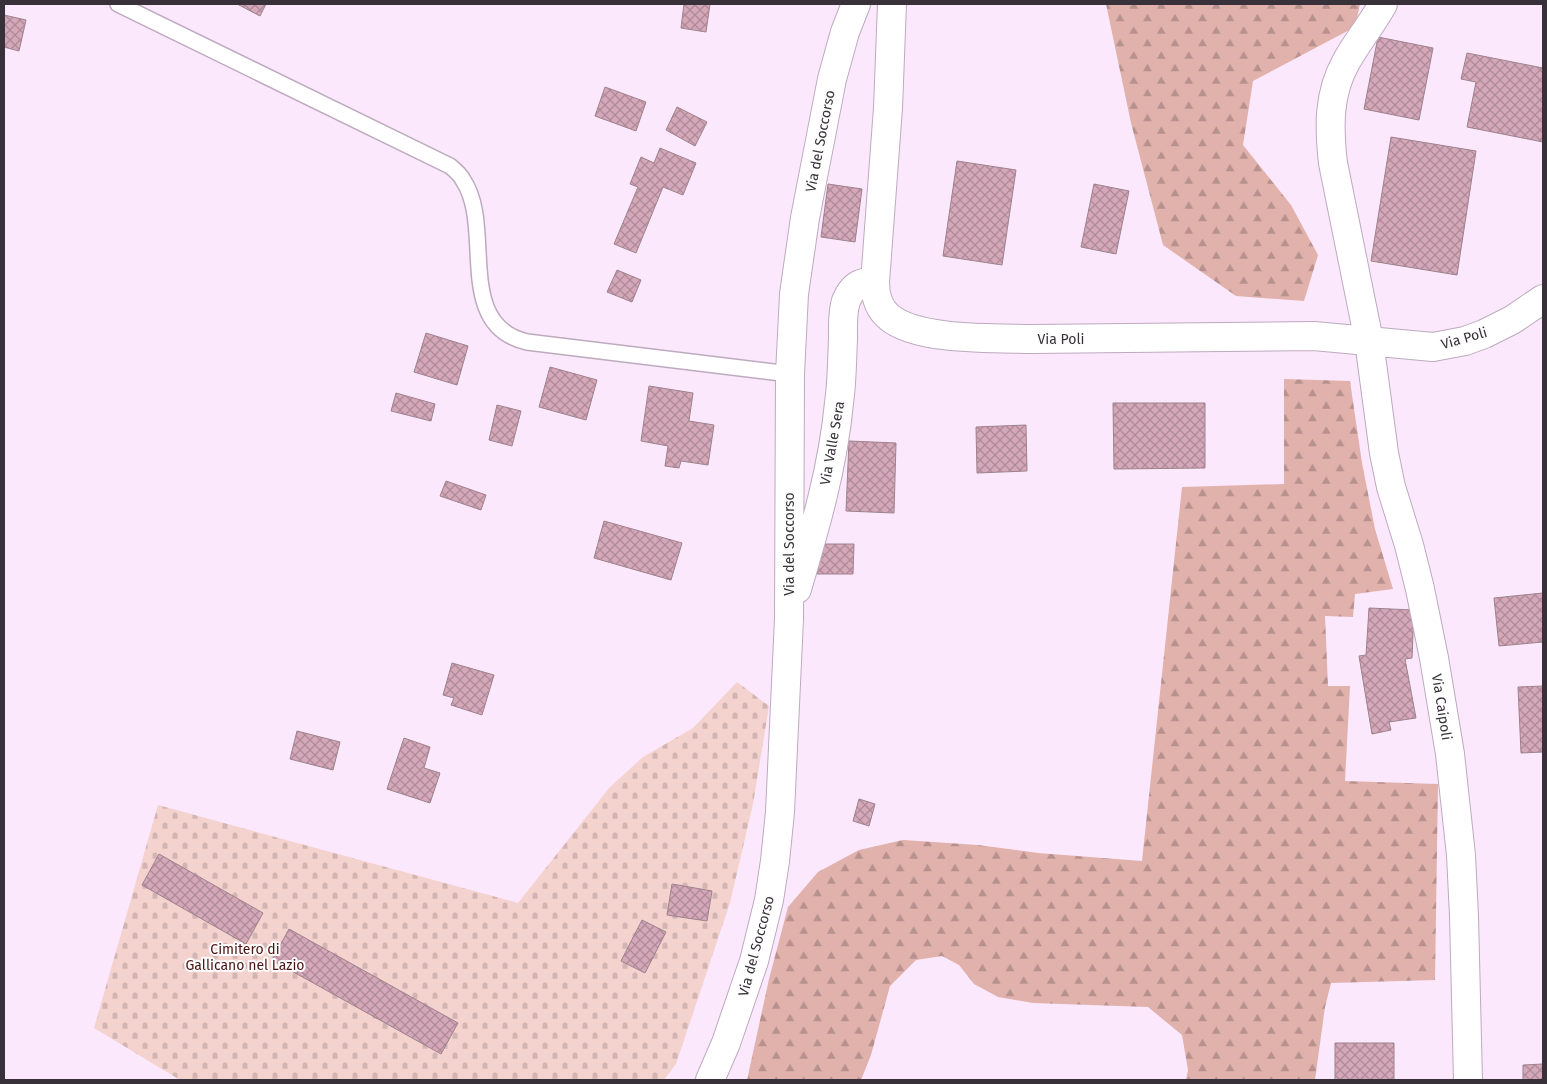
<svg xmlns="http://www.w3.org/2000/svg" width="1547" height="1084" viewBox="0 0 1547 1084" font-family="'Fira Sans',sans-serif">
  <defs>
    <pattern id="forest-firs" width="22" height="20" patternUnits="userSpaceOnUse" patternTransform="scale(1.25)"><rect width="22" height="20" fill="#e1b1ac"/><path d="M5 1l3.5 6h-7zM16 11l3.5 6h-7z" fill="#b7918d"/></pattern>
    <pattern id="cemetery-stones" width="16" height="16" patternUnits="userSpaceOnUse" patternTransform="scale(1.25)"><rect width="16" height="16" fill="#f4d2ce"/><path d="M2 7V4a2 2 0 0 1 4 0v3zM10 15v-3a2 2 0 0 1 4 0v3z" fill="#d2b5b2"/></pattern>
    <pattern id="building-cross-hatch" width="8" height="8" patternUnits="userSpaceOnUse" patternTransform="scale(1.25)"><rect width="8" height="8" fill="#d5a8b9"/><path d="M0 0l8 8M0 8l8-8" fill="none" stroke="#ae8997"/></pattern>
  </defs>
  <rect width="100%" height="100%" fill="#fce8fd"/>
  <path fill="url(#forest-firs)" d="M1106,4H1360L1355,27L1253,81L1243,145L1291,205L1318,255L1304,301L1236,296L1163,245L1131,123Z
    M1284,379L1350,381L1362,463L1375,529L1393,589L1355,594L1353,617L1325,616L1328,686H1350L1345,781L1438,784L1435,980L1331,983L1325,1007L1315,1080H1186L1188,1070L1182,1035L1148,1007L1033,1003L998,997L974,984L959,965L942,956L916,960L890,986L871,1055L861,1080H747L769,979L788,907L818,872L859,850L903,840L978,845L1038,853L1142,861L1182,487L1284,484Z"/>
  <path fill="url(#cemetery-stones)" d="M737,682L769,706L753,804L730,903L676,1064L664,1080H180L94,1028L158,805L518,903L610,787L643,757L693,728Z"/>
  <path fill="url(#building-cross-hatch)" stroke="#9d828c" d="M237,4H266L260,16Z
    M684,4H710L706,32L681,28Z
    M4,15L26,20L19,51L4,47Z
    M1378,37L1433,48L1419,120L1364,109Z
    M1467,53L1543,68V142L1467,127L1476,82L1461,79Z
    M605,87L646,102L636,131L595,116Z
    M677,107L707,122L695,146L666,130Z
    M1391,137L1476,151L1457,275L1371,261Z
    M660,148L696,163L683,195L663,187L636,253L614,244L638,187L630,184L641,157L654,163Z
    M957,161L1016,170L1002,265L943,256Z
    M828,184L862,189L855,242L821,237Z
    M1094,184L1129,191L1116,254L1081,247Z
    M617,270L641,280L632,302L607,292Z
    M426,333L468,346L457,385L414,372Z
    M550,367L597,380L586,420L539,407Z
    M649,386L693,393L689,421L714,425L708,465L681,461L679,468L665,466L668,446L641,441Z
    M396,393L435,404L431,421L391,411Z
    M1113,403H1205V468L1114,469Z
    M497,405L521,411L512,446L489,440Z
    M1026,425L1027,471L977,473L976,427Z
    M849,441L896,443L894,513L846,511Z
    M446,481L486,495L481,510L440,496Z
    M604,521L682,543L671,580L594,558Z
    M817,544H854L853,574H817Z
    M1543,593V642L1499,646L1494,598Z
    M1369,608L1414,610L1412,658L1405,659L1416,718L1389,722L1391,730L1372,734L1359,656L1366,655Z
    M452,663L494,675L482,715L451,705L454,698L443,695Z
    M1543,686V752L1521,753L1518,687Z
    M297,731L340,742L333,770L290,759Z
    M404,738L430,747L424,768L440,773L430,803L387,789Z
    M859,799L875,804L869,826L853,821Z
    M159,854L263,913L246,944L142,885Z
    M672,884L712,891L707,921L667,915Z
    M642,920L666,932L645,973L621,961Z
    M289,929L458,1023L441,1054L272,960Z
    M1335,1043H1394V1080H1335Z
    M1543,1064V1080H1523V1065Z"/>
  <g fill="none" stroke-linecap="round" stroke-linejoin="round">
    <defs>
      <path id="lane" d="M118,4L450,166C455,170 460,174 463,180C495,227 453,325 527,342L790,374"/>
      <path id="street" d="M1369,341L1333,163C1329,128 1328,94 1346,62C1357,42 1372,24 1383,4
        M797,589C815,528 833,467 839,403C842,382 842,360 843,339C843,326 842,313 846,301C852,287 859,281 875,282
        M710,1080L726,1043L754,961L769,900L775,861L780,812L789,619L790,374L794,294L805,218L832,79L845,32L856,4"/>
      <path id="secondary" d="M892,4L888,108L875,282C875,295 878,308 889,317C917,341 995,338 1032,339L1314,336L1433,347L1465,341L1484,334L1512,320L1543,299
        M1369,341L1384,453L1391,487L1409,545L1420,589L1434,658L1450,754L1461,855L1464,916L1468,1080"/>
    </defs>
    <use href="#lane" stroke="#bdaabe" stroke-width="18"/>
    <use href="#street" stroke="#bdaabe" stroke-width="30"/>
    <use href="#secondary" stroke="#bdaabe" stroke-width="30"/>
    <use href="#lane" stroke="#fff" stroke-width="15"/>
    <use href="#street" stroke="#fff" stroke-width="28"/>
    <use href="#secondary" stroke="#fff" stroke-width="28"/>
  </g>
  <g text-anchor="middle" stroke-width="4" stroke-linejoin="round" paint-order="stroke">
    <g font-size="14" fill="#383139" stroke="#fdfdfd">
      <text transform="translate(820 141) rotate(-79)" y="5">Via del Soccorso</text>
      <text transform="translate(1464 338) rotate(-16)" y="5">Via Poli</text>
      <text x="1061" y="344">Via Poli</text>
      <text transform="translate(832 443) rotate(-80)" y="5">Via Valle Sera</text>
      <text transform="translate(789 544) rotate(-90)" y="5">Via del Soccorso</text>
      <text transform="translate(1442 707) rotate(81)" y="5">Via Caipoli</text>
      <text transform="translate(756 946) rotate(-75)" y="5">Via del Soccorso</text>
    </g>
    <g font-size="14" fill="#4d1312" stroke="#fdfdfd">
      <text x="245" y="954">Cimitero di<tspan x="245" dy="16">Gallicano nel Lazio</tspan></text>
    </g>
  </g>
  <rect width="1547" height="1084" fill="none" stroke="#383139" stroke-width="10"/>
</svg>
